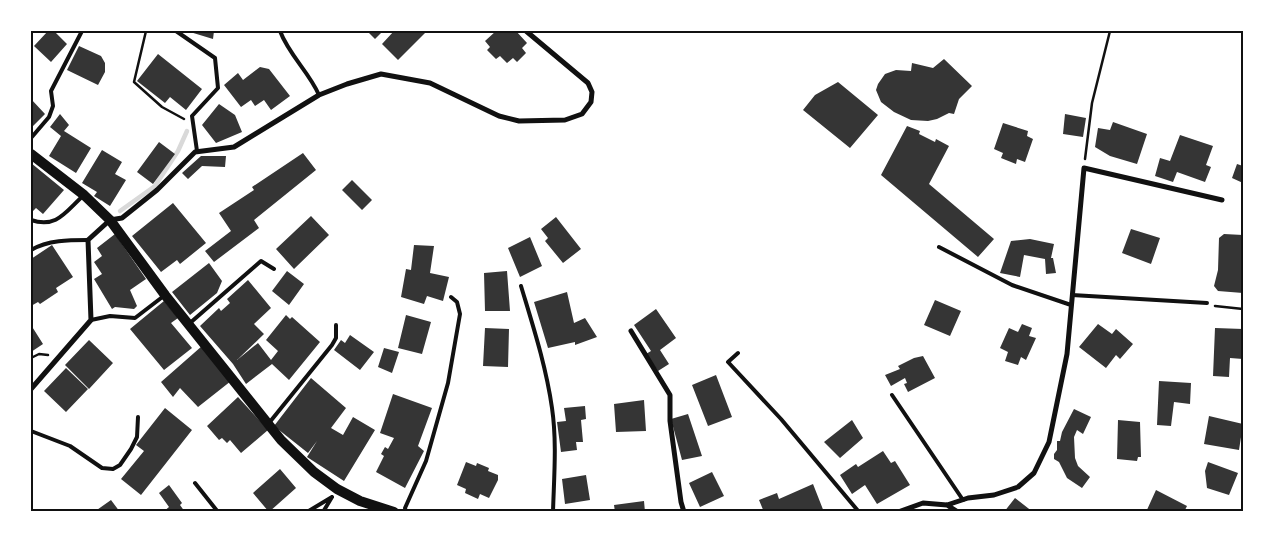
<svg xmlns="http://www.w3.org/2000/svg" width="1274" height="543" viewBox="0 0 1274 543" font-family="'Zilla Slab',serif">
  <rect width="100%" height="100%" fill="#fff"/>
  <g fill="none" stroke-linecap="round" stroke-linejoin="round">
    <path stroke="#d9d9d9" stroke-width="4.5" d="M120,211L155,186L178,151L187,131"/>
  </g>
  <path fill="#353535" d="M48,31H54L67,44L51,62L34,46Z
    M190,31H214L213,39L190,32Z
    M367,31H383L375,39Z
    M394,31H427L398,60L382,44Z
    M496,31H516L527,43L522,48L526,53L517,62L513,58L507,63L500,56L496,59L487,50L490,47L485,41Z
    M79,46L101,56L105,63V72L98,85L67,70Z
    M158,54L202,89L186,110L170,97L165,103L137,81Z
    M944,59L972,86L959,99L954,114L949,113L937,119L928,121L911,120L894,112L881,102L876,90L878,84L885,74L896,70L911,71L912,63L933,68Z
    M260,67L269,69L290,96L271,110L264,100L255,106L251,100L241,107L224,85L238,73L243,80Z
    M838,82L878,115L850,148L803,110L815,95Z
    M31,99L45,114L31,128Z
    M219,104L235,115L242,132L216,143L202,125Z
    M60,114L69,125L64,131L91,148L76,173L49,156L61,136L50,127Z
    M1065,114L1086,118L1083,137L1063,134Z
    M1113,122L1147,134L1137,164L1110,156L1095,147L1098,128L1110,130Z
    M1003,123L1028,131L1027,136L1033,139L1025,162L1017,159L1016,164L1001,158L1003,153L994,149Z
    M907,126L920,131L919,134L935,142L936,139L949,146L929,184L994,239L978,257L881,175Z
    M1180,135L1213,146L1206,165L1211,167L1205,182L1177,172L1173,182L1155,176L1160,158L1170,161Z
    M159,142L175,154L153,184L137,172Z
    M102,150L122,162L115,174L126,180L110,206L94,196L97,192L82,183Z
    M303,153L316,170L254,220L259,228L214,262L205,251L231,231L219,213L254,190L252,187Z
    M201,156H226L225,167L202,166L188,179L182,173Z
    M31,163L64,190L43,214L36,208L31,213Z
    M1237,164L1243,166V183L1232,178Z
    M352,180L372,200L362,210L342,190Z
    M173,203L206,243L180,264L177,260L161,272L132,236Z
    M311,216L329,235L294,269L276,249Z
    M556,217L581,249L563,263L545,241L548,238L541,229Z
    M1131,229L1160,238L1151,264L1122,253Z
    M115,234L146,279L130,290L137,306L134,309L115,307L112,309L94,279L102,274L94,262L102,256L97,248Z
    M1224,234L1243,235V293L1218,291L1214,286L1218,270L1219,238Z
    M530,237L542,266L520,277L508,248Z
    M1030,239L1054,244L1051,258H1053L1056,273L1046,274L1045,259L1024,255L1020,277L1000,273L1011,241Z
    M52,245L73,277L56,288L58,292L40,304L38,302L31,306V259Z
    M414,245L434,246L430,273L449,277L443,301L427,296L424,304L401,297L406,269L411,270Z
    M209,263L222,281L217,293L190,315L172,292Z
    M287,271L304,284L289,305L272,291Z
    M507,271L510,311H485L484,273Z
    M248,280L271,308L254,324L264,334L237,360L258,343L271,360L278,351L266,340L286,315L290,319L292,317L320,342L289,380L272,364L246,384L233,364L200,326L219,308L221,311L230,303L227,299Z
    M567,292L574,323L585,318L597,337L575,345V342L548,348L534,302Z
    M935,300L961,311L950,336L924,325Z
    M164,301L178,318L171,323L192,348L164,370L130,329Z
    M656,309L676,338L660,350L669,364L658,371L646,354L651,351L634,325Z
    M406,315L431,322L422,354L398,348Z
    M1022,324L1032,328L1029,336L1036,338L1026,360L1021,357L1018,365L1005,361L1008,352L1000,348L1009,328L1018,332Z
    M1098,324L1112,334L1116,329L1133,344L1120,359L1116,355L1106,368L1079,347Z
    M31,325L43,344L31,352Z
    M485,328L509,329L508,367L483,366Z
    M1215,328L1243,329V359L1230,358L1229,377L1213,376Z
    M350,335L374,352L360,370L334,350L341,340L345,343Z
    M89,340L113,363L89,389L65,365Z
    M202,346L231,381L198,407L180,388L173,397L161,382Z
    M384,348L399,352L392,373L378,367Z
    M923,356L935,378L908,392L904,384L907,383L905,378L891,386L885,375L900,369L898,366L914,358Z
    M66,368L88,389L66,412L44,391Z
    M716,375L732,417L708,426L692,385Z
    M311,378L346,408L331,428L343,435L353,417L375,430L344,481L307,457L317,441L308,453L274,426Z
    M1159,381L1191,383L1190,404L1174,402L1171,426L1157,425Z
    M393,394L432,408L418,446L424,451L405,488L376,472L384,456L381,454L385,447L388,449L394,438L380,433Z
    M238,397L268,430L241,453L230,440L227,443L222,438L219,440L207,426Z
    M644,400L646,431L616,432L614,404Z
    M585,406L586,419L581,420L583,442H576L577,450L561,452L557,422L566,421L564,408Z
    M165,408L192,430L141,495L121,479L144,451L136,445Z
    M1074,409L1091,417L1083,434L1077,430L1074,437L1075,458L1078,466L1090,477L1082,488L1067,478L1059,462L1054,459V454L1057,450V441H1060L1062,432Z
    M688,414L702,456L682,460L671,419Z
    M1209,416L1243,424L1239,450L1204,444Z
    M852,420L863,438L840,458L824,442Z
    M1118,420L1140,422L1141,457H1138L1137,461L1117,459Z
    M883,451L891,463L895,461L910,485L877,504L865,485L852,494L840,475L856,464L858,467Z
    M466,462L476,466L477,463L489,468L488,471L498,475V480L489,498L480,494L478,499L465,493L466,489L457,485Z
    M1208,462L1238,473L1229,495L1207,488L1205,471Z
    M280,469L296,488L269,512L253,493Z
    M712,472L724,496L700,507L689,483Z
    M586,475L590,500L565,504L562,479Z
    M813,484L824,512H785L784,510L764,512L759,500L777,493L779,499Z
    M169,485L182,503L180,505L185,512H163L169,507L159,493Z
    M1156,490L1187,506L1184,512H1146Z
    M1015,498L1033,512H1004Z
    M111,500L120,512H94Z
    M644,501L645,512H615L614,505Z"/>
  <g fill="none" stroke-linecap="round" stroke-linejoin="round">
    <path stroke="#111" stroke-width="2.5" d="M146,31L134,82L162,107L184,119
      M1085,159L1092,103L1110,31
      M1215,306L1243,309
      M31,358L39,354L48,355"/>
    <path stroke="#111" stroke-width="4" d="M176,31L215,58L218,88L192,116L197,151
      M280,31C289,55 309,72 319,95
      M31,32L32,31
      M31,138L49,117L53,106L51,91L82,31
      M31,220C57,229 66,211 84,195
      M939,247L1012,285L1071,305
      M31,250C48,240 69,240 88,240
      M521,286C533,326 546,366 552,408C557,442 554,477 553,512
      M1072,295L1207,303
      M91,320L110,316L135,318L165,295
      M190,323L261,261L274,269
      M738,353L728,362L781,419L859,512
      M892,395L963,500
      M269,423L332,345L336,338V325
      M31,431L70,446L102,468L113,469L120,465L131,449L137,437L138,417
      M195,483L218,512
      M307,512L332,497
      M323,512L332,497
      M406,512L405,508L426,461L448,383L460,314L457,302L451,297"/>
    <path stroke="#111" stroke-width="5" d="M631,331L670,395V421L681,502L684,512
      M31,389L91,320L88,240L110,220L122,218L157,190L195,152L234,147L319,95L347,84L381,74L430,83L499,116L519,121L565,120L582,114L591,102L592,92L588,83L526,31
      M947,505L958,512
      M898,512L923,503L947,505L968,498L994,495L1018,487L1034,473L1049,442L1067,354L1084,168L1222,200"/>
    <path stroke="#111" stroke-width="10" d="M31,154L84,195L110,220L165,295L281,440L314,472L337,489L360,501L394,512"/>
  </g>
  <rect width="1274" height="543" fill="none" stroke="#ffffff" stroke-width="65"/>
  <rect x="32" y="32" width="1210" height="478" fill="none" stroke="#111" stroke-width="2"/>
</svg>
